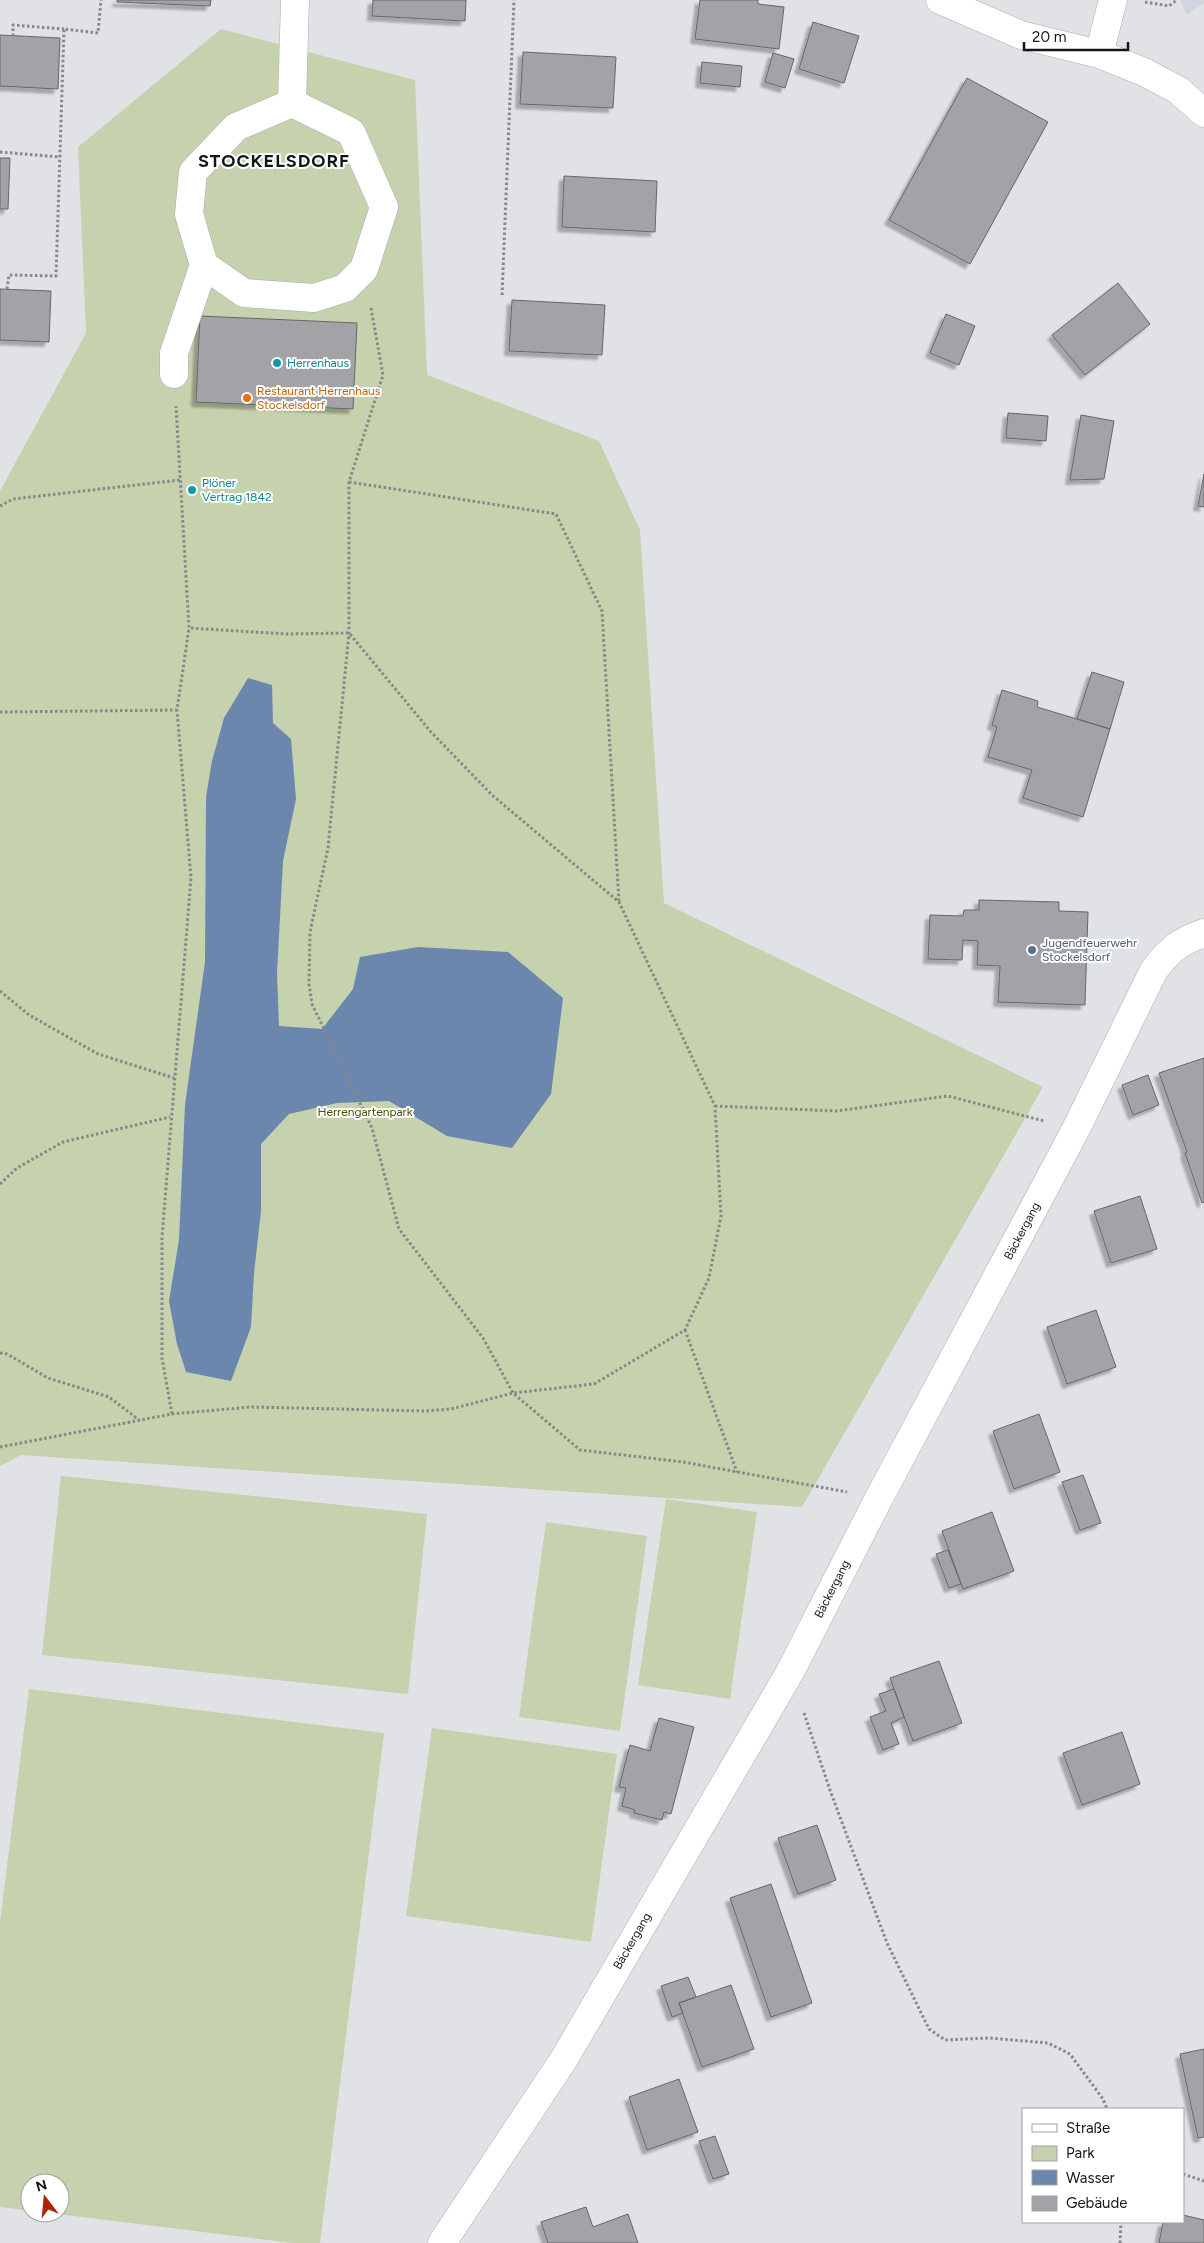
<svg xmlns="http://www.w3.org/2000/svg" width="1204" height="2243" viewBox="0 0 1204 2243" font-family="Figtree,sans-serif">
  <defs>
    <filter id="shadow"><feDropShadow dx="-4.5" dy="4.5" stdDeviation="1" flood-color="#0004"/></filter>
  </defs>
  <rect width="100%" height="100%" fill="#e0e2e5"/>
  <path fill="#d0d5df" d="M1180,0H1204V3L1187,15Z"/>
  <path fill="#c6d1ad" d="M221,29L415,80L427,375L599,441L640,530L664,903L1043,1087L802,1507L21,1455L0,1466V491L86,333L78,147Z
    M61,1476L427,1514L408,1694L42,1655Z
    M666,1499L757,1512L730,1699L638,1685Z
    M546,1522L647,1536L620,1731L519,1717Z
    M29,1689L384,1733L320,2243H293L49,2213H60V2183H30V2211L0,2207V1922Z
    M432,1728L617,1754L591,1942L406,1916Z"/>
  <path fill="#6b87ae" d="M248,678L272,685L273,723L291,739L296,799L283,861L277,973L279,1026L322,1029L353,989L360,957L418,947L508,952L563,998L551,1094L512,1148L447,1136L389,1101L337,1103L289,1114L261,1144V1211L254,1273L251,1327L231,1381L186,1372L177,1344L169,1301L179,1240L185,1105L205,962L206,797L212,761L224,718Z"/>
  <path fill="#a3a2a6" stroke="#676669" filter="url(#shadow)" d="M117,0H211L210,6L117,2Z
    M373,0H466L465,21L372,16Z
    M700,0H758V4L784,7L779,49L695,39Z
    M813,22L859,36L844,83L799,69Z
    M0,35L60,38L58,89L0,86Z
    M523,52L616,57L613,108L520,104Z
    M773,53L794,59L785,88L765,82Z
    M702,62L742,66L740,87L700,83Z
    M967,78L1048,122L970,264L889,220Z
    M0,158H10L8,209H0Z
    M564,176L657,181L655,232L562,227Z
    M1118,283L1150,324L1085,375L1052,335Z
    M0,289L51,291L49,342L0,340Z
    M512,300L605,305L602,355L509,351Z
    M946,314L975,326L959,365L930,353Z
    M200,316L357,323L353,409L196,402Z
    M1008,413L1048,416L1046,441L1006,438Z
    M1081,415L1114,421L1104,479L1070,480Z
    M1204,474V507L1198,506Z
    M1092,672L1124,682L1110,729L1077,719Z
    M1002,690L1038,701L1037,707L1110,729L1083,817L1023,798L1032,770L988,757L997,727L992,725Z
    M979,900L1059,902V911L1088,912L1085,1005L998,1002L1000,966L977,965L978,941L963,940L962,960L928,959L930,915L963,916L964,910H979Z
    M1204,1058V1202L1202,1203L1185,1153L1187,1152L1159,1073Z
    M1148,1075L1159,1105L1133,1115L1122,1085Z
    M1140,1196L1157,1249L1111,1263L1094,1211Z
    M1096,1310L1116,1367L1067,1384L1047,1327Z
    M1039,1414L1060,1472L1014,1489L993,1431Z
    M1083,1475L1101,1523L1080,1530L1062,1482Z
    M992,1512L1014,1571L963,1589L942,1531Z
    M948,1550L961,1584L949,1588L936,1554Z
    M939,1661L962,1723L913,1741L890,1678Z
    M894,1689L904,1717L891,1723L899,1744L883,1750L870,1717L886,1711L879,1694Z
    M659,1718L694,1727L671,1814L664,1812L662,1820L634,1813L635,1810L622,1806L626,1788L619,1787L630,1745L650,1751Z
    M1122,1732L1140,1784L1082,1805L1063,1753Z
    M817,1825L836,1880L798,1894L778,1838Z
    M771,1884L812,2003L771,2017L730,1898Z
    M688,1977L696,1997L679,2003L683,2013L672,2017L661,1986Z
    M731,1985L754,2049L702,2067L679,2003Z
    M1204,2049V2137L1198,2138L1180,2054Z
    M679,2079L698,2132L647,2150L629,2097Z
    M715,2136L729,2174L713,2179L699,2141Z
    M586,2207L593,2227L628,2214L638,2243H548L541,2222Z
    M1183,2215L1204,2220V2243H1159L1163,2222H1183Z"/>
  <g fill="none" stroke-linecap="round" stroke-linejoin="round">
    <defs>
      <path id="minor" d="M940,0L1021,35L1099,54L1144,72L1178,90L1204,113
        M1099,54L1113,0
        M292,103L351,132L384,207L364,269L345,288L314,298L244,293L204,265L189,214L193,172L236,127Z
        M292,103L295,0
        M174,374V353L204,265
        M442,2243L564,2059L790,1672L879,1498L1076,1129L1154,970C1170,949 1179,942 1204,933"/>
    </defs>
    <use href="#minor" stroke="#abadb0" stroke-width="29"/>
    <path stroke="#858789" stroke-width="3" stroke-dasharray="2.5 2.5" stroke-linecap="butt" d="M1145,2L1169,6L1177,0
      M13,36V25L64,29
      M0,152L60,157
      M7,289L9,275L56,276L64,29L98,33L101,0
      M502,295L514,0
      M371,308L383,375L349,482V633L328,848L310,932L309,984L312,1004L372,1128L399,1229L483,1338L513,1393L580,1450L683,1462L847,1492
      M349,482L556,514L602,611L619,902
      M0,506L13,499L180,480
      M0,712L177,710
      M0,991L29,1015L98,1054L174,1078
      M715,1106L836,1111L948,1096L1044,1121
      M0,1184L17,1168L63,1142L170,1117
      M685,1330L737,1472
      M0,1353L7,1354L48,1378L109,1397L139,1420
      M172,1414L162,1358V1237L191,878L177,710L189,628L176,406
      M0,1447L172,1414L250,1407L425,1411L451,1409L513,1393L594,1384L685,1330L709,1278L721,1216L715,1106L619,902L492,795L431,732L349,633L287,634L189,628
      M804,1713L831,1793L887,1943L929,2029L945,2040L989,2038L1048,2043L1070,2054L1103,2099L1107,2109
      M1183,2174L1204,2181
      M1120,2243L1121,2222"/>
    <use href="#minor" stroke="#fff" stroke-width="28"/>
  </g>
  <g fill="#0f9aa8" stroke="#fff" stroke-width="2">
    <circle cx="277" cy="363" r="5"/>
    <circle cx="192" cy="490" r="5"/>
  </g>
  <circle fill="#e8710a" stroke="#fff" stroke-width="2" cx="247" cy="398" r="5"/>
  <circle fill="#5c6f8a" stroke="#fff" stroke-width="2" cx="1032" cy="950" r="5"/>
  <g text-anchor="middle" stroke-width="4" stroke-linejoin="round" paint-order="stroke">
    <g font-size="12" fill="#0d838f" stroke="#fff" text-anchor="start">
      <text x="287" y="367">Herrenhaus</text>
      <text x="202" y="487">Plöner<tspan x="202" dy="14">Vertrag 1842</tspan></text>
    </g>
    <g font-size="12" fill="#c56008" stroke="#fff" text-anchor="start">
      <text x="257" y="395">Restaurant Herrenhaus<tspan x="257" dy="14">Stockelsdorf</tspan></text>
    </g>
    <g font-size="12" fill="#4e5e75" stroke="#fff" text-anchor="start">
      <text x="1042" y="947">Jugendfeuerwehr<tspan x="1042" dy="14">Stockelsdorf</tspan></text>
    </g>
    <g font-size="12" fill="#425100" stroke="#fff">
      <text x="365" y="1116">Herrengartenpark</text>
    </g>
    <g font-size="12" fill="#151617" stroke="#fff">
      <text transform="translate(1022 1231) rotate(-62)" y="4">Bäckergang</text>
      <text transform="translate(832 1589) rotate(-63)" y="4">Bäckergang</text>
      <text transform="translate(632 1941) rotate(-60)" y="4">Bäckergang</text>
    </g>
    <g font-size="18" font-weight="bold" letter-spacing="1" fill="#151617" stroke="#fff">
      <text x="274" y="167">STOCKELSDORF</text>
    </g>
  </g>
  <rect x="1022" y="2108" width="162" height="115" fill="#ffffff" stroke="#a1a2a2"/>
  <rect x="1032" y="2124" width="25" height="8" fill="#ffffff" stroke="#a1a2a2"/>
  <text x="1066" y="2133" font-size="15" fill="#151617">Straße</text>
  <rect x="1032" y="2146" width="25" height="15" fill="#c6d1ad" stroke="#a1a2a2"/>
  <text x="1066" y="2158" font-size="15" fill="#151617">Park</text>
  <rect x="1032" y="2170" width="25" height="15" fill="#6b87ae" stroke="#a1a2a2"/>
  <text x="1066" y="2183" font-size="15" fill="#151617">Wasser</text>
  <rect x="1032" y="2196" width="25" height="15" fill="#a3a2a6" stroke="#a1a2a2"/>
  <text x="1066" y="2208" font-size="15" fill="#151617">Gebäude</text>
  <g transform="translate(45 2198) rotate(344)"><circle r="24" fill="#ffffff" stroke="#a1a2a2"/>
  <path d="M0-4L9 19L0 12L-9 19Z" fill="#af2301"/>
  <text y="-8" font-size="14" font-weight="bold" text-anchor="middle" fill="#151617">N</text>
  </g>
  <path d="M1024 42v8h104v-8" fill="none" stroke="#151617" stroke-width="2.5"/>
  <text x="1032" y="42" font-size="15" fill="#151617" stroke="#ffffff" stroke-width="4" paint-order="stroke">20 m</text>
</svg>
